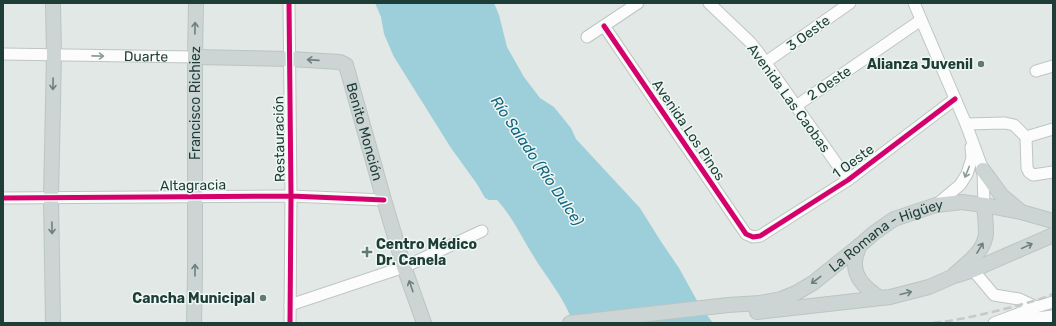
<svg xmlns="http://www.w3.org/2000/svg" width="1056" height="326" viewBox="0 0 1056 326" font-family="Rubik,sans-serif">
  <rect width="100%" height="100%" fill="#e2e8e5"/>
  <path fill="#9dcfdb" d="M375,3H494L499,15L507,47L524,77L540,98L554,107L571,128L576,139L640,208L660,240L679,268L700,306L713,323H573C565,299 547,278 534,257C522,238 512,216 497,200H489L485,198L477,184L451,148L394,57L384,34L381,17Z"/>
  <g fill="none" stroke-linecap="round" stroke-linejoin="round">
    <defs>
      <g id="minor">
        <path d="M289,3L291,196L290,323"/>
        <path d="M709,3L750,42L758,52L848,180"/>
        <path d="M914,3L966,124L983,170L984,205"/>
        <path d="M604,26L746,234L753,237L760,236L848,180L955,99"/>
        <path d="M587,37L638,3"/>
        <path id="s1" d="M3,54L195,57"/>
        <path d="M766,62L850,3"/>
        <path d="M1036,71L1053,66"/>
        <path d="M796,106L921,20"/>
        <path d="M966,124L1005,123L1014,125L1026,137L1027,168L1029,172L1033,175L1053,172"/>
        <path d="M1026,137L1053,129"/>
        <path d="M3,198L291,196L384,200"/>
        <path d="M936,205L960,185L967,174L972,158L971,147"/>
        <path d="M973,270L994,295L1019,299L1036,307"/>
        <path d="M290,305L404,267L482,231"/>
        <path d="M1010,321L1053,316"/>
        <path d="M994,323L1036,307L1053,302"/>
      </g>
      <g id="major">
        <path d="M53,3L54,55L51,198L53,323"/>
        <path id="s2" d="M195,57L290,59L340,62L346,65L384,200L404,267L424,323"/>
        <path d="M983,170L1002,196L1019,210"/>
        <path d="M859,246C858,251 855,257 855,262C854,279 867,289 880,298"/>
        <path d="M955,274C967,263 985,251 986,233C986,224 985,214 984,205"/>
        <path d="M757,312L890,297L929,287L954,276L973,270L1053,235"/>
        <path id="s3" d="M194,323L195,275V57L196,3"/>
        <path id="s4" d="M570,323L728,305L760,303L781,299L796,293L813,283L859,246L874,233L894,219L936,205L962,202L984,205L1021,212L1053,221"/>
      </g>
    </defs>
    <use href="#minor" stroke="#bfc5c3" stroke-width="13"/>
    <use href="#major" stroke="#bbc5c2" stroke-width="16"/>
    <use href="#minor" stroke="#fbfcfb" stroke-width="11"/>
    <use href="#major" stroke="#ccd5d3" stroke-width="14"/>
    <path stroke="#c5cac9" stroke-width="2.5" stroke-dasharray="8 4" stroke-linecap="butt" d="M933,323C960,320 985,314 1012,307C1026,303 1040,300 1053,294"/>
    <defs>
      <path id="cycleway" d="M289,3L291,196L290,323
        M604,26L746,234L753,237L760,236L848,180L955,99
        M3,198L291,196L384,200"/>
    </defs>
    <use href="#cycleway" stroke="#eff8f4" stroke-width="8"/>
    <use href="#cycleway" stroke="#d6006c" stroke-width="5"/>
  </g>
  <defs><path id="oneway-shaft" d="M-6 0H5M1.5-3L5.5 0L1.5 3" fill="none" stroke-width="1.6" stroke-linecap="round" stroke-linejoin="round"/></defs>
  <g stroke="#6c817d">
    <use href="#oneway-shaft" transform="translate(195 28) rotate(-89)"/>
    <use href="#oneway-shaft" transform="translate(313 60) rotate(-176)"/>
    <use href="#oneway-shaft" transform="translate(53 84) rotate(91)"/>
    <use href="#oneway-shaft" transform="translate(52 228) rotate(89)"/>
    <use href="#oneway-shaft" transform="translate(1027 246) rotate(-25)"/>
    <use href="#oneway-shaft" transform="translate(980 248) rotate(-59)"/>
    <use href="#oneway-shaft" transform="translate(195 270) rotate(-90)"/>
    <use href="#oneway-shaft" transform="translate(816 280) rotate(143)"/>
    <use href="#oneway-shaft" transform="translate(411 286) rotate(-109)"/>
    <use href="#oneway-shaft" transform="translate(906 293) rotate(-14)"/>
  </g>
  <g stroke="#8c9c99">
    <use href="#oneway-shaft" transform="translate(98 56) rotate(1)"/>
    <use href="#oneway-shaft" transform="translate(967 172) rotate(112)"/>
  </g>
  <g fill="#637974" stroke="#eff8f4" stroke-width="1.5">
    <circle cx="981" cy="64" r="4"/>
    <path d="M365 246h4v4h4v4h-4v4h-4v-4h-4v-4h4z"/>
    <circle cx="263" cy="298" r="4"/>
  </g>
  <g text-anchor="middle" stroke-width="3" stroke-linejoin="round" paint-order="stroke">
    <g font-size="14" fill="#1e3d37" stroke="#eff8f4">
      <text transform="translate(808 33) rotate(-36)" y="5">3 Oeste</text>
      <text dy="5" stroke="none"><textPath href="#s1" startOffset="143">Duarte</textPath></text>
      <text transform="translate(829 83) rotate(-34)" y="5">2 Oeste</text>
      <text transform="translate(789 98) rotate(54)" y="5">Avenida Las Caobas</text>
      <text dy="5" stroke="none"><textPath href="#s3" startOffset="220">Francisco Richiez</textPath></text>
      <text transform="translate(689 130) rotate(56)" y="5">Avenida Los Pinos</text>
      <text dy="5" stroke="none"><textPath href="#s2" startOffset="221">Benito Monción</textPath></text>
      <text transform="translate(279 139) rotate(-91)" y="5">Restauración</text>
      <text transform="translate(853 161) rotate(-36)" y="5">1 Oeste</text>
      <text transform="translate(193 185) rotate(-1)" y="5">Altagracia</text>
      <text dy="5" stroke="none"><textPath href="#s4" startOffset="337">La Romana - Higüey</textPath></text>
    </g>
    <g font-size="14" font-weight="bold" fill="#1e3d37" stroke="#eff8f4" text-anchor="end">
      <text x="973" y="69">Alianza Juvenil</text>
      <text x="376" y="249" text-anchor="start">Centro Médico<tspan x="376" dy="16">Dr. Canela</tspan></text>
      <text x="255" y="303">Cancha Municipal</text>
    </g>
    <g font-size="15" font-style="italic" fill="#12657f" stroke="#eff8f4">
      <text transform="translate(537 161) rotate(56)" y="5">Río Salado (Río Dulce)</text>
    </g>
  </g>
  <rect width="1056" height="326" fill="none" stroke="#1e3d37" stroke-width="8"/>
</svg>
